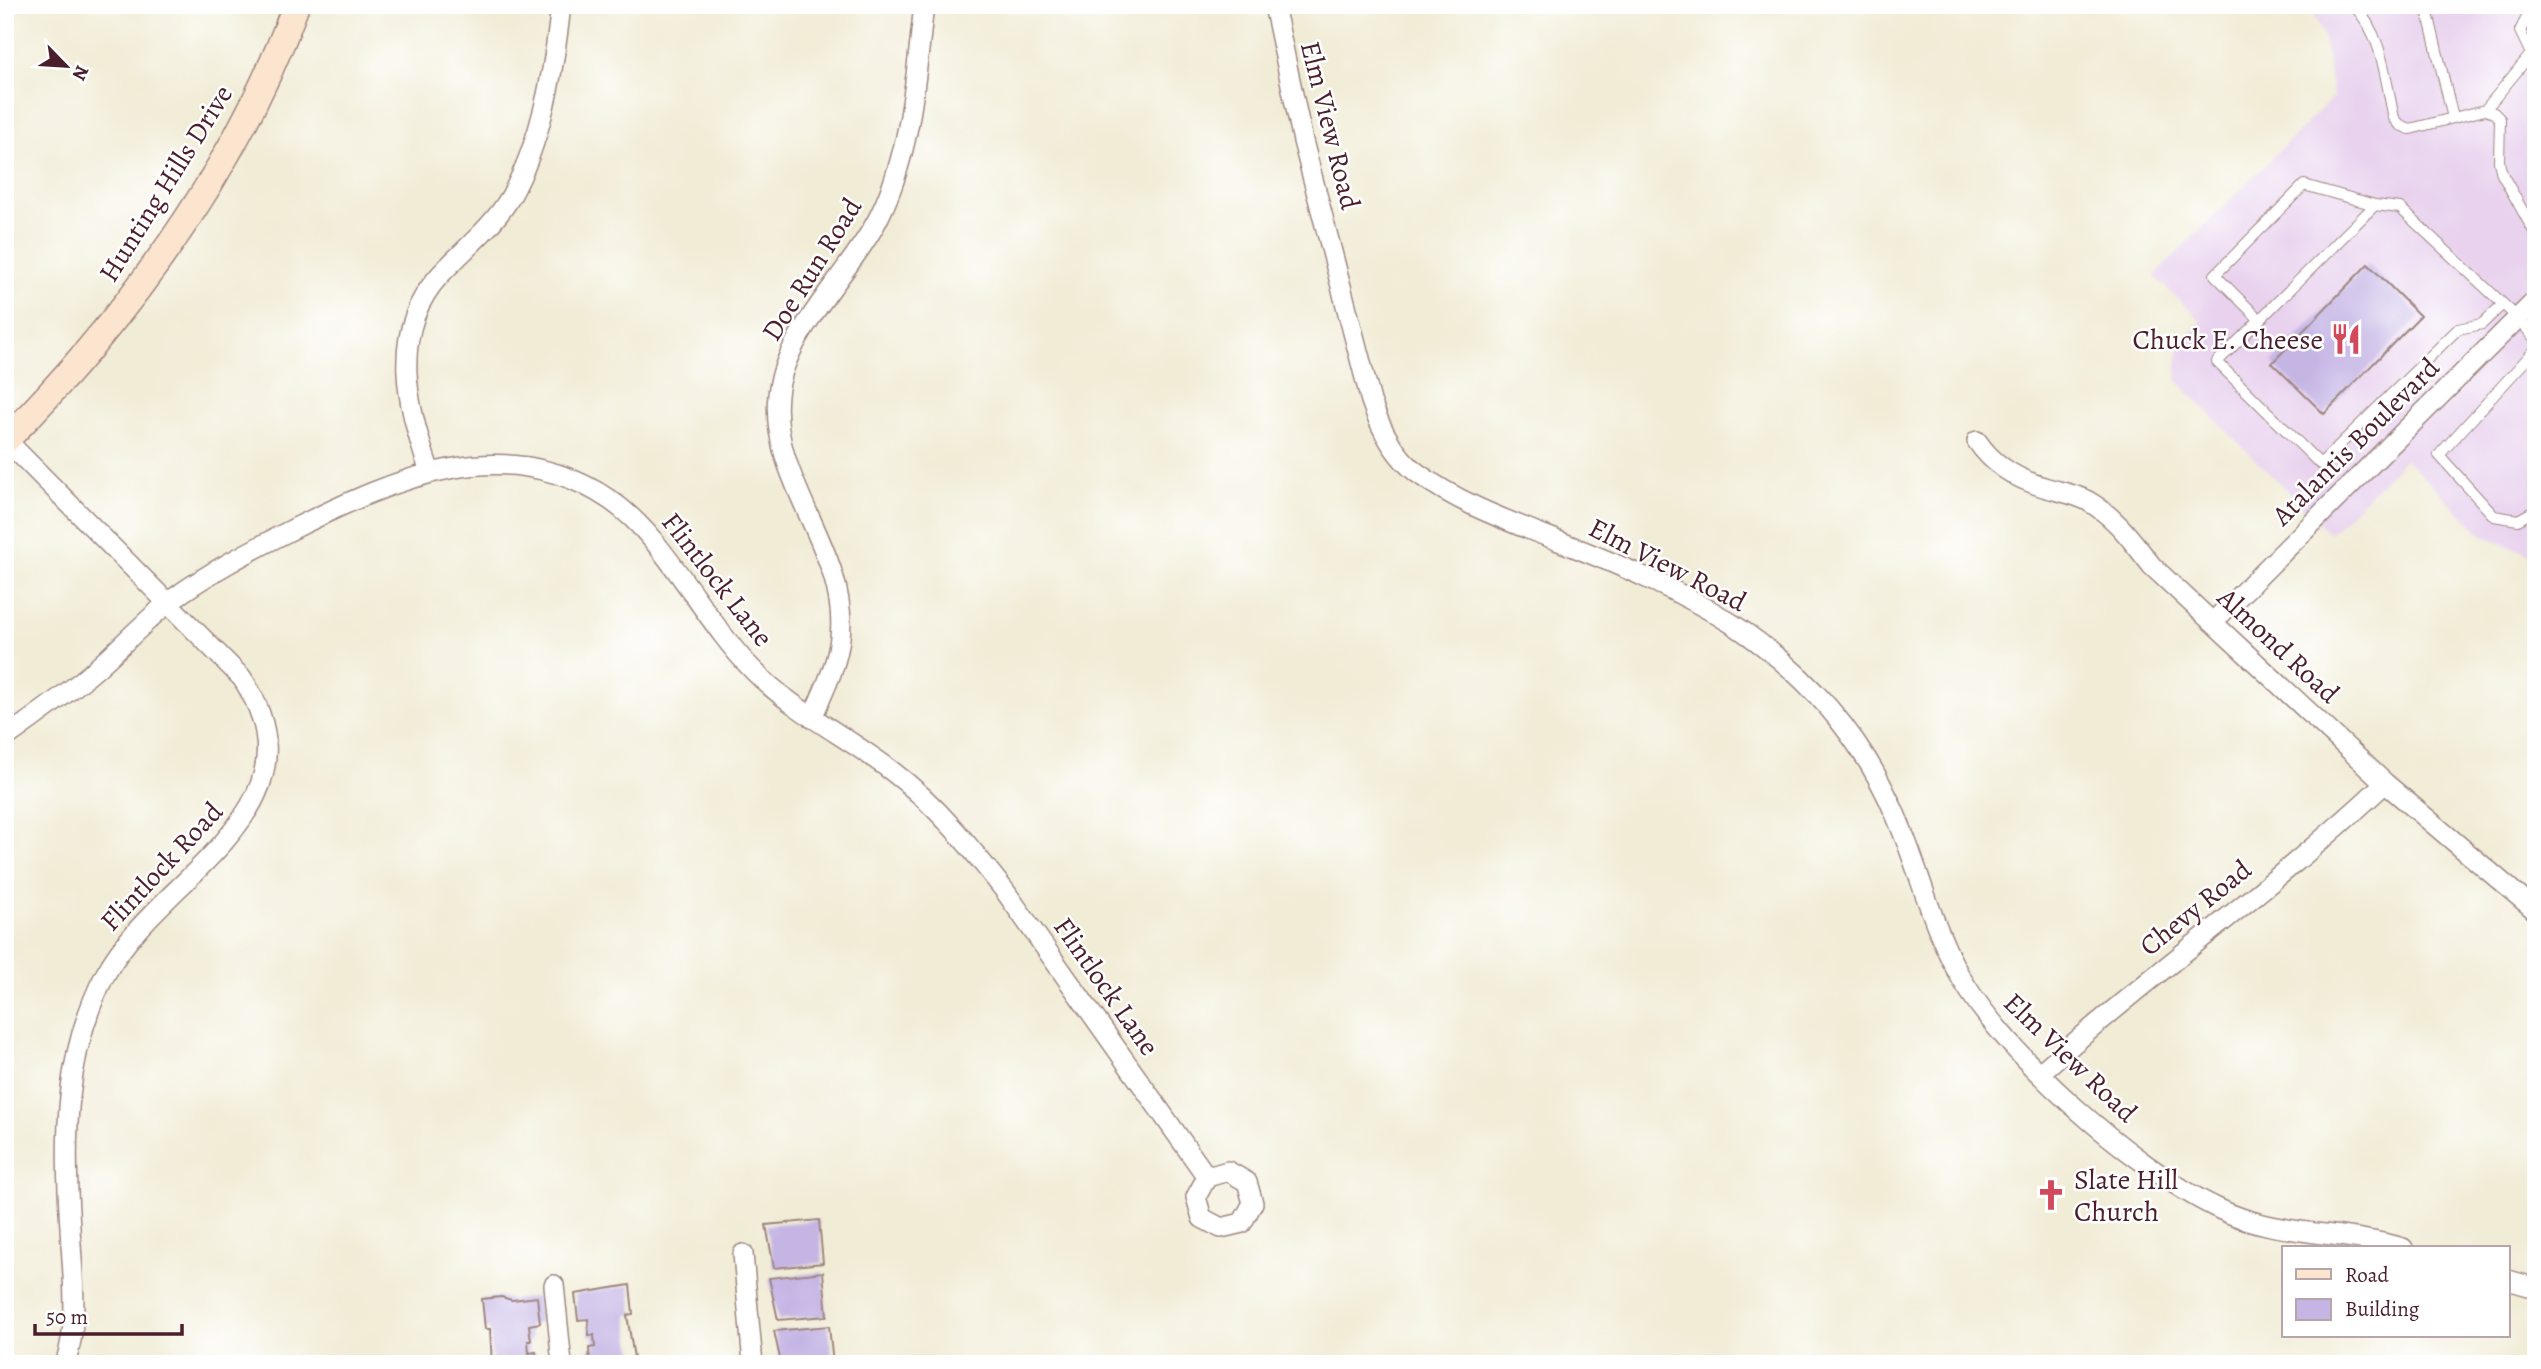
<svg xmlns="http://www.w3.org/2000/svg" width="2541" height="1369" viewBox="0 0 2541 1369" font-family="Alegreya,serif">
  <rect width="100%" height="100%" fill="#fff"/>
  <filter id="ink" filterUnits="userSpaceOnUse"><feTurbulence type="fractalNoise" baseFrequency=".0143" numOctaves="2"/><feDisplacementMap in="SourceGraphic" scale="14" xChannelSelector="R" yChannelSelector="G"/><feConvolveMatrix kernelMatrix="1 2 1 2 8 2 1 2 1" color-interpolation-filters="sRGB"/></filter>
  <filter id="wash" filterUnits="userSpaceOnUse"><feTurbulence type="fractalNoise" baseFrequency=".00686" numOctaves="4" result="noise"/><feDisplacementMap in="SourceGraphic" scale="28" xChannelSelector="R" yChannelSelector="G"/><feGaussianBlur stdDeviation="1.57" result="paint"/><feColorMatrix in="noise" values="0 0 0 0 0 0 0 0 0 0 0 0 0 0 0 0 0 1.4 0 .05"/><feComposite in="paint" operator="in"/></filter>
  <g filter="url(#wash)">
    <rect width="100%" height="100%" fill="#f1ecd6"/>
    <path fill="#e8d2ee" d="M2309,5H2536V557L2483,535L2405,459L2330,534L2176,380L2179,345L2201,321L2154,276L2333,97L2324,37Z"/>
    <g id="blocks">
      <path fill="#c5b5e5" d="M2368,264L2420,316L2324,414L2272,363Z
        M819,1220L823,1263L774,1268L766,1225Z
        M823,1272L827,1316L778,1320L769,1278Z
        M630,1285L633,1314L627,1315L635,1364H590L589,1348L595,1347L594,1335L589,1336L588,1319L578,1320L575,1294Z
        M501,1297L512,1300L537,1297L540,1323L529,1325L531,1341H528L529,1353L536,1352L538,1364H492L490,1329H485L482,1299Z
        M829,1326L833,1364L781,1363L774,1331Z"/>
    </g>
  </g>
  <g filter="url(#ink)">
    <use href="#blocks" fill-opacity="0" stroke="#9e8680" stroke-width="2"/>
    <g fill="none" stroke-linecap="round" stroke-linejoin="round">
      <defs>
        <path id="lane" d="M2353,5C2383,34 2385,79 2394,118L2400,125L2410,129L2485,110L2494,113L2500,119L2499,162L2502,174L2536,235
          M2426,5L2453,118
          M2533,5L2520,31L2531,54L2535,56
          M2359,11L2375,5
          M2485,110L2531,54
          M2503,304L2482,324L2458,329L2320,464L2217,362L2375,205L2400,208L2518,318L2536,340
          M2259,319L2215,275L2304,185L2375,205
          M2536,349L2439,455L2494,516L2518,520L2536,510"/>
        <path id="street" d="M1274,5L1303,141L1371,401C1380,427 1394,455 1416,472C1458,503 1508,521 1556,540C1617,564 1678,589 1734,625C1805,672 1863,737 1896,816C1918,866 1930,919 1955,967C1999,1051 2132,1167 2217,1208C2275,1237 2342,1230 2403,1248
          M6,440L242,678C330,811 157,876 105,975C64,1053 64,1141 70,1227C72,1272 80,1321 65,1364
          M1977,441C1993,465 2018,480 2047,488C2061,492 2075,494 2088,501C2117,518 2132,541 2152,566L2385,783L2536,911
          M430,472C407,408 388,331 440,275C464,249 493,227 511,196C542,140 554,69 561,5
          M2213,622L2536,300
          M812,718C823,692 837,666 840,638C850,552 769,481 778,395C784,332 851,273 879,217C911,153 916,75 924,5
          M5,738C36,716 67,694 96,669C121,647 144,622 170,601C209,572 252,550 295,528C396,478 505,429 610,500C665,537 702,618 751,668C792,711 847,736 893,772C937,805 971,848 1005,891L1207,1177L1196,1197L1202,1218L1221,1228L1242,1223L1253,1203L1247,1182L1228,1171L1207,1177
          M2040,1073C2151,973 2276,886 2385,783
          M743,1254L753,1364
          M2508,1280L2536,1288
          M554,1285L562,1364"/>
        <path id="secondary" d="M5,441C128,316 236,171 296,5"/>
      </defs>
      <use href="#lane" stroke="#9e8680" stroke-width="12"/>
      <use href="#street" stroke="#9e8680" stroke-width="22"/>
      <use href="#secondary" stroke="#9e8680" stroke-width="29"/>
      <use href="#lane" stroke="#fff" stroke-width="10"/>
      <use href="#street" stroke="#fff" stroke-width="19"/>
      <use href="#secondary" stroke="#fce5cf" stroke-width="26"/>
    </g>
  </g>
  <defs>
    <symbol id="restaurant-bare" viewBox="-9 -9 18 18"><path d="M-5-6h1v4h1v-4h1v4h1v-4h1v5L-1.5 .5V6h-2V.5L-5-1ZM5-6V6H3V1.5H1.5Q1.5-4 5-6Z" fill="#d1495b" stroke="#fff" stroke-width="2.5" paint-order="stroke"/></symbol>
    <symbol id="church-bare" viewBox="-9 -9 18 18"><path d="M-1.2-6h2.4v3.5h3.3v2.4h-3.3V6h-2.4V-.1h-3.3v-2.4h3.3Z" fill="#d1495b" stroke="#fff" stroke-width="2.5" paint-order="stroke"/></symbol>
  </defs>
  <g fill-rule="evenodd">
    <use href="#restaurant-bare" x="2324" y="317" width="44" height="44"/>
    <use href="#church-bare" x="2029" y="1173" width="44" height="44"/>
  </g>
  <g text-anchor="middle" stroke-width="5" stroke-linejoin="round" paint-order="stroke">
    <g font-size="28" fill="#4a1f2b" stroke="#fff">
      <text transform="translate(1331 125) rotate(76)" y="10">Elm View Road</text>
      <text transform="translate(165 183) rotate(-58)" y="10">Hunting Hills Drive</text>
      <text transform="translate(811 269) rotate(-58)" y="10">Doe Run Road</text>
      <text transform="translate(2355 441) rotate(-45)" y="10">Atalantis Boulevard</text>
      <text transform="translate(1668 564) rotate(27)" y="10">Elm View Road</text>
      <text transform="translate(718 579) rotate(52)" y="10">Flintlock Lane</text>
      <text transform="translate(2279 645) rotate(43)" y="10">Almond Road</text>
      <text transform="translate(161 866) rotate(-47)" y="10">Flintlock Road</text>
      <text transform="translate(2195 907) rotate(-39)" y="10">Chevy Road</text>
      <text transform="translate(1107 986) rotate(55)" y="10">Flintlock Lane</text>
      <text transform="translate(2071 1057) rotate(44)" y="10">Elm View Road</text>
    </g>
    <g font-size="28" fill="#4a1f2b" stroke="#fff" text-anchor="end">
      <text x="2323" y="349">Chuck E. Cheese</text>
      <text x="2074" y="1189" text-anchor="start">Slate Hill<tspan x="2074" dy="32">Church</tspan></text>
    </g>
  </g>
  <rect width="2541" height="1369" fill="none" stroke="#fff" stroke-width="28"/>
  <rect x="2282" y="1246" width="228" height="91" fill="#ffffff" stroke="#b7a5aa" stroke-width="2"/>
  <rect x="2296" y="1269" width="35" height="10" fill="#fce5cf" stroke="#b7a5aa" stroke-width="2"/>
  <text x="2345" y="1282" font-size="21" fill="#4a1f2b">Road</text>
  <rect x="2296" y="1299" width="35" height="21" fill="#c5b5e5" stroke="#b7a5aa" stroke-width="2"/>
  <text x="2345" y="1316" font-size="21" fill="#4a1f2b">Building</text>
  <g transform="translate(66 66) rotate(115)" stroke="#ffffff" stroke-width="5" paint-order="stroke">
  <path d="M0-5L12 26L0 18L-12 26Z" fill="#4a1f2b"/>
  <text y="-10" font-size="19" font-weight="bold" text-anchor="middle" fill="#4a1f2b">N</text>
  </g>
  <path d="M35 1324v10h147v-10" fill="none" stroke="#4a1f2b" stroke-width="3.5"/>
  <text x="46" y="1324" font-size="21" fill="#4a1f2b" stroke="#ffffff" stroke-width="5" paint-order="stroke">50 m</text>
</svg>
